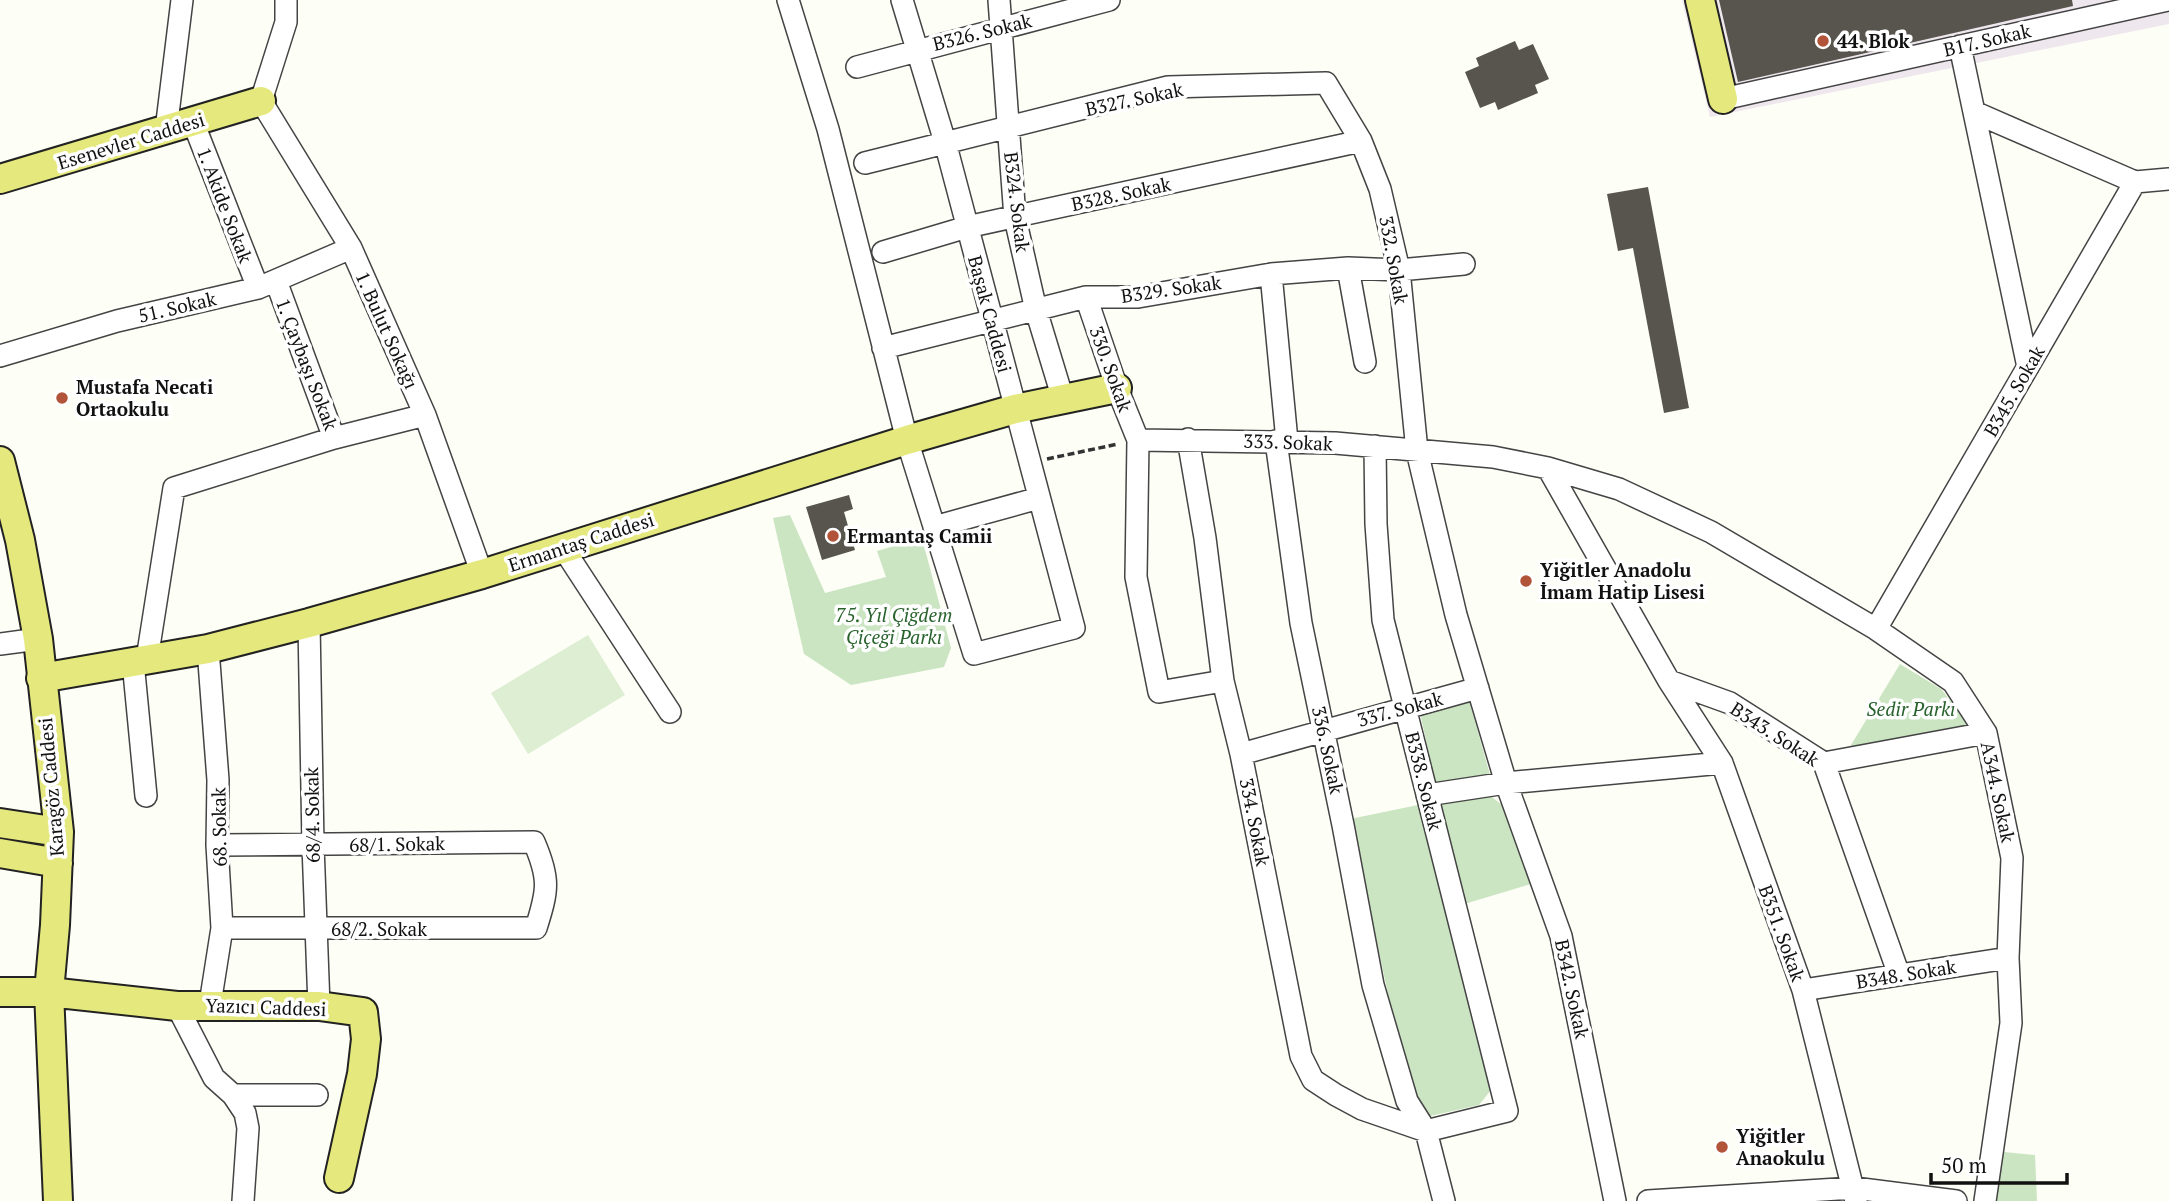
<svg xmlns="http://www.w3.org/2000/svg" width="2169" height="1201" viewBox="0 0 2169 1201" font-family="'PT Serif',serif">
  <rect width="100%" height="100%" fill="#fdfef6"/>
  <path fill="#eee7ed" d="M1682,0H2169V24L1710,117Z"/>
  <path fill="#cbe5c2" d="M790,515L825,593L886,577L877,551L922,538L951,648L944,667L851,685L804,654L773,518Z
    M1900,664L1941,689L1969,723L1956,735L1848,750Z
    M1469,700L1490,775L1435,784L1420,712Z
    M1487,793L1502,805L1531,884L1461,905L1440,803Z
    M1418,805L1489,1071L1491,1090L1479,1105L1426,1117L1412,1104L1350,819Z
    M2004,1152L2035,1155L2037,1201H1990L1997,1157Z"/>
  <path fill="#ddeed3" d="M588,635L625,695L528,754L491,693Z"/>
  <path fill="#58554e" d="M1719,0H2072L2073,6L1738,82Z
    M1515,41L1519,50L1533,44L1549,79L1535,85L1538,93L1498,110L1495,102L1480,108L1465,72L1479,66L1476,58Z
    M1648,187L1689,408L1664,413L1633,248L1618,251L1607,194Z
    M849,495L853,509L844,512L855,550L822,560L806,507Z"/>
  <g fill="none" stroke-linecap="round" stroke-linejoin="round">
    <defs>
      <path id="minor" d="M286,0V22L261,101L351,248L425,415L482,574
        M788,0L828,129L907,440L974,654L1074,628L945,142L902,0
        M999,0L1015,218L1036,310L1063,399
        M1960,46L2028,367
        M857,67L1109,0
        M1723,99L2168,0
        M1974,112L2135,182
        M193,122L258,288
        M166,130L182,0
        M865,163L1168,87L1326,83L1361,141L1380,189L1399,270L1417,451L1456,615L1506,783L1561,936L1615,1201
        M883,252L967,227L1361,141
        M1348,268L1365,362
        M1271,274L1287,441
        M276,281L334,438L425,415
        M1086,297L1117,388L1138,440L1136,577L1159,692L1223,681
        M883,348L1086,297H1138L1271,274L1348,268L1399,270L1464,264
        M0,356L117,321L258,288L351,248
        M1188,439L1205,538L1223,681L1241,754L1301,1056L1313,1080L1336,1095L1362,1109L1426,1131L1507,1111L1383,620L1376,524L1375,446
        M1138,440L1335,443L1493,457L1548,468L1619,489L1711,532L1876,629L1953,682L1986,733L2012,858L2008,958L2011,1023L1985,1201
        M1276,441L1301,623L1343,825L1373,985L1407,1101L1426,1131L1444,1201
        M1548,468L1669,681L1730,703L1824,763L1899,975
        M934,527L1039,498
        M563,548L670,712
        M309,623L313,845L319,1006
        M1876,629L2135,182L2169,179
        M0,644L38,639
        M208,649L218,780L217,845L222,928L210,1004
        M147,659L174,488L334,438
        M133,662L146,796
        M1669,681L1722,763L1803,990L1856,1201
        M1241,754L1478,688
        M1824,763L1986,733
        M1427,795L1506,783L1722,763
        M217,845L534,842C550,879 548,890 536,928H222
        M1803,990L2008,958
        M177,1006L214,1078L233,1095H317
        M233,1095L245,1113L248,1128L243,1201
        M1648,1201L1854,1188L1956,1201"/>
      <path id="major" d="M1700,0L1723,99
        M0,179L261,101
        M0,461L20,540L38,639L59,832L55,925L49,992L58,1201
        M41,678L208,649L309,623L482,574L907,440L1015,409L1117,388
        M0,823L59,832
        M0,853L58,863
        M0,992H49L177,1006H319L363,1012L366,1039L362,1074L339,1178"/>
    </defs>
    <use href="#minor" stroke="#444" stroke-width="24"/>
    <use href="#major" stroke="#222" stroke-width="32"/>
    <path stroke="#333" stroke-width="3.5" stroke-dasharray="7 3.5" stroke-linecap="butt" d="M1047,459L1118,444"/>
    <use href="#minor" stroke="#fff" stroke-width="21"/>
    <use href="#major" stroke="#e5e87c" stroke-width="28"/>
  </g>
  <g fill="#b15439" stroke="#fff" stroke-width="2.5">
    <circle cx="1823" cy="41" r="7"/>
    <circle cx="62" cy="398" r="7"/>
    <circle cx="833" cy="536" r="7"/>
    <circle cx="1526" cy="581" r="7"/>
    <circle cx="1722" cy="1147" r="7"/>
  </g>
  <g text-anchor="middle" stroke-width="7" stroke-linejoin="round" paint-order="stroke">
    <g font-size="19" fill="#111" stroke="#fff">
      <text transform="translate(982 32) rotate(-14)" y="7">B326. Sokak</text>
      <text transform="translate(1987 40) rotate(-13)" y="7">B17. Sokak</text>
      <text transform="translate(1134 99) rotate(-12)" y="7">B327. Sokak</text>
      <text transform="translate(131 141) rotate(-17)" y="7">Esenevler Caddesi</text>
      <text transform="translate(1121 194) rotate(-12)" y="7">B328. Sokak</text>
      <text transform="translate(1017 202) rotate(83)" y="7">B324. Sokak</text>
      <text transform="translate(225 205) rotate(69)" y="7">1. Akide Sokak</text>
      <text transform="translate(1394 260) rotate(80)" y="7">332. Sokak</text>
      <text transform="translate(1171 289) rotate(-8)" y="7">B329. Sokak</text>
      <text transform="translate(177 307) rotate(-13)" y="7">51. Sokak</text>
      <text transform="translate(990 314) rotate(75)" y="7">Başak Caddesi</text>
      <text transform="translate(387 330) rotate(66)" y="7">1. Bulut Sokağı</text>
      <text transform="translate(307 364) rotate(69)" y="7">1. Çaybaşı Sokak</text>
      <text transform="translate(1111 369) rotate(70)" y="7">330. Sokak</text>
      <text transform="translate(2014 391) rotate(-60)" y="7">B345. Sokak</text>
      <text transform="translate(1288 442) rotate(2)" y="7">333. Sokak</text>
      <text transform="translate(581 542) rotate(-18)" y="7">Ermantaş Caddesi</text>
      <text transform="translate(1400 709) rotate(-15)" y="7">337. Sokak</text>
      <text transform="translate(1775 734) rotate(33)" y="7">B343. Sokak</text>
      <text transform="translate(1328 750) rotate(78)" y="7">336. Sokak</text>
      <text transform="translate(1424 781) rotate(76)" y="7">B338. Sokak</text>
      <text transform="translate(51 787) rotate(-95)" y="7">Karagöz Caddesi</text>
      <text transform="translate(1998 792) rotate(78)" y="7">A344. Sokak</text>
      <text transform="translate(312 815) rotate(-91)" y="7">68/4. Sokak</text>
      <text transform="translate(1255 822) rotate(79)" y="7">334. Sokak</text>
      <text transform="translate(219 827) rotate(-91)" y="7">68. Sokak</text>
      <text transform="translate(397 844) rotate(-1)" y="7">68/1. Sokak</text>
      <text x="379" y="936">68/2. Sokak</text>
      <text transform="translate(1782 933) rotate(70)" y="7">B351. Sokak</text>
      <text transform="translate(1906 974) rotate(-9)" y="7">B348. Sokak</text>
      <text transform="translate(1572 989) rotate(78)" y="7">B342. Sokak</text>
      <text transform="translate(266 1007) rotate(2)" y="7">Yazıcı Caddesi</text>
    </g>
    <g font-size="19" font-weight="bold" fill="#111" stroke="#fff" text-anchor="start">
      <text x="1837" y="48">44. Blok</text>
      <text x="76" y="394">Mustafa Necati<tspan x="76" dy="22">Ortaokulu</tspan></text>
      <text x="847" y="543">Ermantaş Camii</text>
      <text x="1540" y="577">Yiğitler Anadolu<tspan x="1540" dy="22">İmam Hatip Lisesi</tspan></text>
      <text x="1736" y="1143">Yiğitler<tspan x="1736" dy="22">Anaokulu</tspan></text>
    </g>
    <g font-size="19" font-style="italic" fill="#28622c" stroke="#fff">
      <text x="894" y="622">75. Yıl Çiğdem<tspan x="894" dy="22">Çiçeği Parkı</tspan></text>
      <text x="1911" y="716">Sedir Parkı</text>
    </g>
  </g>
  <path d="M1931 1173v10h136v-10" fill="none" stroke="#111111" stroke-width="3.5"/>
  <text x="1941" y="1173" font-size="21" fill="#111111" stroke="#ffffff" stroke-width="5" paint-order="stroke">50 m</text>
</svg>
